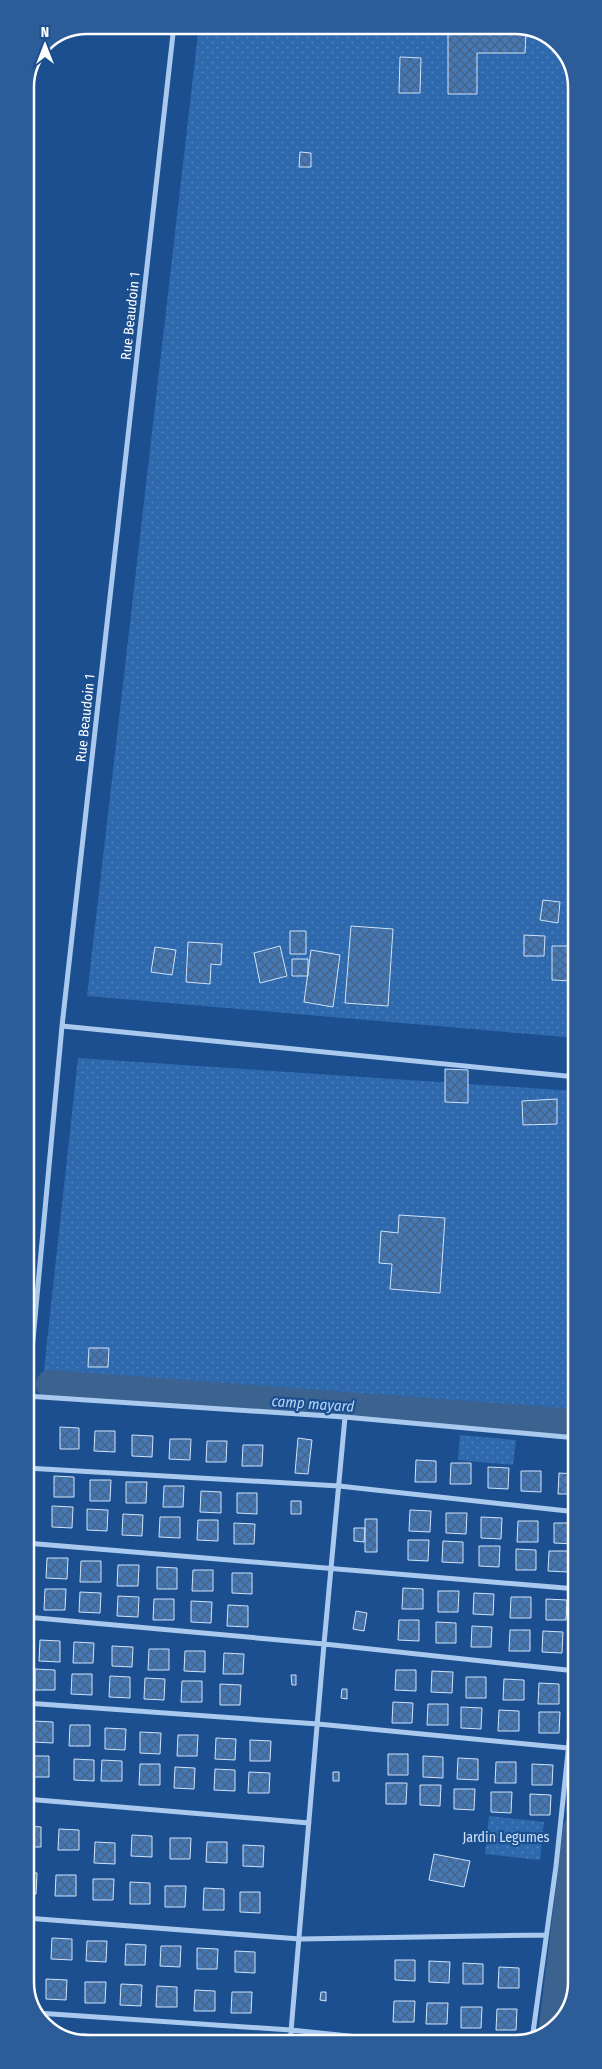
<svg xmlns="http://www.w3.org/2000/svg" width="602" height="2069" viewBox="0 0 602 2069" font-family="'Fira Sans Condensed',sans-serif">
  <defs>
    <pattern id="green-dots" width="8" height="8" patternUnits="userSpaceOnUse" patternTransform="scale(1.25)"><rect width="8" height="8" fill="#2e69ad"/><path d="M2 2h.1M6 6h.1" fill="none" stroke="#4d80b9" stroke-width="1.8" stroke-linecap="round"/></pattern>
    <pattern id="building-cross-hatch" width="8" height="8" patternUnits="userSpaceOnUse" patternTransform="scale(1.25)"><rect width="8" height="8" fill="#4478b7"/><path d="M0 0l8 8M0 8l8-8" fill="none" stroke="#486282"/></pattern>
  </defs>
  <rect width="100%" height="100%" fill="#1b4f8f"/>
  <path fill="url(#green-dots)" d="M199,25H523L556,41L576,75V1038L87,996Z
    M78,1058L576,1091L577,1420L43,1378Z
    M460,1435L516,1440L513,1465L458,1460Z
    M577,1780V1982L564,2020L548,2030Z
    M489,1816L544,1822L540,1860L485,1854Z"/>
  <g fill="none" stroke-linecap="round" stroke-linejoin="round">
    <path stroke="#3c6290" stroke-width="28" d="M50,1384L577,1423
      M553,2027L577,1829"/>
  </g>
  <path fill="url(#building-cross-hatch)" stroke="#cfe3fa" d="M448,32L526,33L525,53H477V94H448Z
    M400,57L421,58L420,93H399Z
    M300,152L311,153V167H299Z
    M543,900L560,902L558,923L540,920Z
    M351,926L393,929L388,1006L345,1003Z
    M290,931H306V954H290Z
    M524,935L545,936L544,956H524Z
    M188,942L222,944L221,965L211,964L210,984L186,982Z
    M280,946L287,976L260,983L254,953Z
    M552,946H574L573,981L552,980Z
    M155,947L176,950L172,975L151,972Z
    M311,950L340,955L333,1007L304,1002Z
    M292,959H308V976H292Z
    M445,1069L468,1070V1103L445,1102Z
    M557,1099V1124L523,1125L522,1101Z
    M399,1215L445,1218L440,1293L390,1289L392,1264L379,1263L381,1231L398,1233Z
    M89,1348H109L108,1367H88Z
    M60,1427L79,1428V1449H60Z
    M95,1431H115V1452L94,1451Z
    M132,1435L153,1436L152,1457L132,1456Z
    M298,1438L312,1440L308,1474L295,1473Z
    M170,1439H191L190,1460L169,1459Z
    M207,1441H227L226,1462H206Z
    M243,1445H263L262,1466H242Z
    M416,1460L436,1461V1482H415Z
    M451,1463H471V1484H450Z
    M488,1467L509,1468L508,1489L488,1488Z
    M521,1471H541V1492L521,1491Z
    M559,1473L577,1474V1494H558Z
    M54,1476L74,1477V1497H54Z
    M90,1480H111L110,1501H90Z
    M126,1482H147L146,1503H126Z
    M164,1486H184L183,1507H163Z
    M201,1491L221,1492V1513L200,1512Z
    M237,1493H257V1514L237,1513Z
    M291,1501H301V1514H291Z
    M52,1506L73,1507L72,1528L52,1527Z
    M87,1509L108,1510L107,1531L87,1530Z
    M410,1510L431,1511L430,1532L409,1531Z
    M446,1513H467L466,1534L446,1533Z
    M123,1514L143,1515L142,1536L122,1535Z
    M160,1517H180V1538L159,1537Z
    M481,1517L502,1518L501,1539L481,1538Z
    M365,1519H377V1552H365Z
    M198,1520H218V1541L197,1540Z
    M518,1521H538V1542H517Z
    M234,1523L255,1524L254,1544H234Z
    M554,1523H575L574,1544L554,1543Z
    M354,1528H365L364,1542L354,1541Z
    M408,1540H429L428,1561L408,1560Z
    M443,1541L463,1542V1563L442,1562Z
    M479,1546H500L499,1567L479,1566Z
    M516,1549L536,1550V1570H516Z
    M549,1551H569L568,1572L548,1571Z
    M47,1558H68L67,1579L46,1578Z
    M81,1561H101V1582H80Z
    M118,1565H139L138,1586H117Z
    M157,1567L177,1568V1589H157Z
    M193,1570H213V1591H192Z
    M232,1573H252V1594L232,1593Z
    M403,1588L423,1589V1609H402Z
    M45,1589H66L65,1610H44Z
    M438,1591H459L458,1612H438Z
    M80,1592L101,1593L100,1613L79,1612Z
    M474,1593L494,1594L493,1615L473,1614Z
    M118,1596L139,1597L138,1617L117,1616Z
    M511,1597H531V1618H510Z
    M154,1599H174V1620H153Z
    M546,1599L567,1600L566,1620H546Z
    M191,1601L212,1602L211,1623L191,1622Z
    M228,1605L248,1606V1627L227,1626Z
    M356,1611L367,1613L364,1631L353,1629Z
    M399,1620H419V1641L398,1640Z
    M436,1622L456,1623V1643H436Z
    M472,1626L492,1627L491,1647H471Z
    M510,1630H530V1651H509Z
    M543,1631L563,1632L562,1653L542,1652Z
    M40,1640L60,1641V1662L39,1661Z
    M74,1642L94,1643L93,1663H73Z
    M112,1646L133,1647L132,1667L112,1666Z
    M149,1649H169V1670H148Z
    M185,1651H205V1672L184,1671Z
    M224,1653L244,1654L243,1674H223Z
    M35,1669L55,1670V1690H35Z
    M396,1670H416V1691L395,1690Z
    M432,1671L453,1672L452,1693L431,1692Z
    M72,1674H92V1695L71,1694Z
    M291,1675H296V1685H292Z
    M110,1676L130,1677V1698L109,1697Z
    M466,1677H486V1698H466Z
    M145,1678L165,1679L164,1700L144,1699Z
    M504,1679L524,1680V1700H503Z
    M182,1681H202V1702H181Z
    M539,1683L559,1684V1704H538Z
    M220,1684L241,1685L240,1705H220Z
    M342,1689H347V1699L341,1698Z
    M393,1702L413,1703L412,1723H392Z
    M428,1704H448V1725H427Z
    M461,1707L482,1708L481,1729L461,1728Z
    M499,1710L519,1711V1731H498Z
    M539,1712H560L559,1733H539Z
    M33,1721L53,1722V1743L32,1742Z
    M70,1725H90V1746H69Z
    M105,1728L126,1729L125,1750L105,1749Z
    M140,1732L161,1733L160,1754L140,1753Z
    M178,1735H198L197,1756H177Z
    M216,1738L236,1739L235,1760L215,1759Z
    M250,1740L271,1741L270,1761H250Z
    M388,1754H408V1775H388Z
    M29,1756H49V1777H29Z
    M423,1756L443,1757V1778L423,1777Z
    M458,1758L478,1759V1780L457,1779Z
    M74,1759L94,1760V1781L74,1780Z
    M102,1760L122,1761V1781H101Z
    M496,1762H516V1783H495Z
    M140,1764H160V1785H139Z
    M532,1764L553,1765L552,1785H532Z
    M175,1767L195,1768L194,1789L174,1788Z
    M215,1769L235,1770V1791L214,1790Z
    M249,1772L270,1773L269,1793H248Z
    M333,1772H339V1781H333Z
    M386,1783H407L406,1804H386Z
    M420,1785H441L440,1806L420,1805Z
    M454,1789H475L474,1810L454,1809Z
    M491,1792H512L511,1813L491,1812Z
    M530,1794L551,1795L550,1815H530Z
    M26,1826L41,1827V1847H26Z
    M59,1829L79,1830V1850H58Z
    M132,1835L152,1836V1857L131,1856Z
    M170,1838H191L190,1859H170Z
    M95,1842L115,1843V1864L94,1863Z
    M207,1842H227V1863L206,1862Z
    M243,1845L264,1846L263,1867L243,1866Z
    M434,1854L470,1861L464,1887L429,1880Z
    M26,1873H37L36,1894H26Z
    M56,1875H76V1896H55Z
    M93,1879H114L113,1900H93Z
    M130,1882L150,1883V1904H130Z
    M165,1886H186L185,1907H165Z
    M204,1888L224,1889V1910H203Z
    M240,1892H260V1913L240,1912Z
    M26,1937H30V1957H26Z
    M52,1938L72,1939V1960L51,1959Z
    M87,1941H107L106,1962L86,1961Z
    M126,1944L146,1945L145,1965H125Z
    M161,1946H181L180,1967L160,1966Z
    M197,1948L218,1949L217,1969H197Z
    M235,1951L255,1952V1973L235,1972Z
    M395,1960H415V1981L395,1980Z
    M429,1961L450,1962L449,1983L429,1982Z
    M463,1963L483,1964V1984H463Z
    M499,1967L519,1968V1988H498Z
    M46,1979L67,1980L66,2000L46,1999Z
    M85,1982H106L105,2003H85Z
    M121,1984L142,1985L141,2006L120,2005Z
    M157,1986L177,1987V2007H156Z
    M195,1990L215,1991V2011H194Z
    M232,1992H252L251,2013H231Z
    M321,1992H326V2001L320,2000Z
    M394,2001H415L414,2022H393Z
    M427,2003H448L447,2024H426Z
    M461,2007H482L481,2028H461Z
    M497,2009H517L516,2030H496Z
    M53,2032H65V2036Z
    M82,2034L103,2035V2044H82Z
    M119,2036L140,2037V2044H119Z
    M153,2038L173,2039V2044H152Z
    M192,2042H213V2044H192Z"/>
  <g fill="none" stroke-linecap="round" stroke-linejoin="round">
    <path stroke="#a9c9ee" stroke-width="5" d="M62,1026L576,1077
      M26,1396L345,1417L577,1438
      M26,1415L62,1026L174,25
      M26,1468L339,1486L577,1512
      M26,1543L577,1589
      M26,1617L324,1644L576,1671
      M26,1703L318,1724L568,1748
      M26,1799L309,1823
      M26,1918L300,1939L546,1935
      M37,2013L291,2030L416,2043
      M532,2040L556,1866L577,1667
      M290,2043L324,1644L345,1417"/>
  </g>
  <g text-anchor="middle" stroke-width="4.5" stroke-linejoin="round" paint-order="stroke">
    <g font-size="14" fill="#fff" stroke="#1b4f8f">
      <text transform="translate(130 316) rotate(-84)" y="5">Rue Beaudoin 1</text>
      <text transform="translate(85 718) rotate(-84)" y="5">Rue Beaudoin 1</text>
    </g>
    <g font-size="14" fill="#cfe3fa" stroke="#1b4f8f">
      <text x="506" y="1842">Jardin Legumes</text>
    </g>
    <g font-size="15" font-style="italic" fill="#b5d3f5" stroke="#1b4f8f">
      <text transform="translate(313 1404) rotate(4)" y="5">camp mayard</text>
    </g>
  </g>
  <path d="M0 0H602V2069H0ZM87 34H515A53 53 0 0 1 568 87V1982A53 53 0 0 1 515 2035H87A53 53 0 0 1 34 1982V87A53 53 0 0 1 87 34Z" fill="#2d5d98" fill-rule="evenodd"/>
  <path fill="none" stroke="#fff" stroke-width="2.5" d="M87 34H515A53 53 0 0 1 568 87V1982A53 53 0 0 1 515 2035H87A53 53 0 0 1 34 1982V87A53 53 0 0 1 87 34Z"/>
  <g transform="translate(45 45)" stroke="#1b4f8f" stroke-width="4" paint-order="stroke">
  <path d="M0-4L9 19L0 12L-9 19Z" fill="#ffffff"/>
  <text y="-8" font-size="14" font-weight="bold" text-anchor="middle" fill="#ffffff">N</text>
  </g>
</svg>
